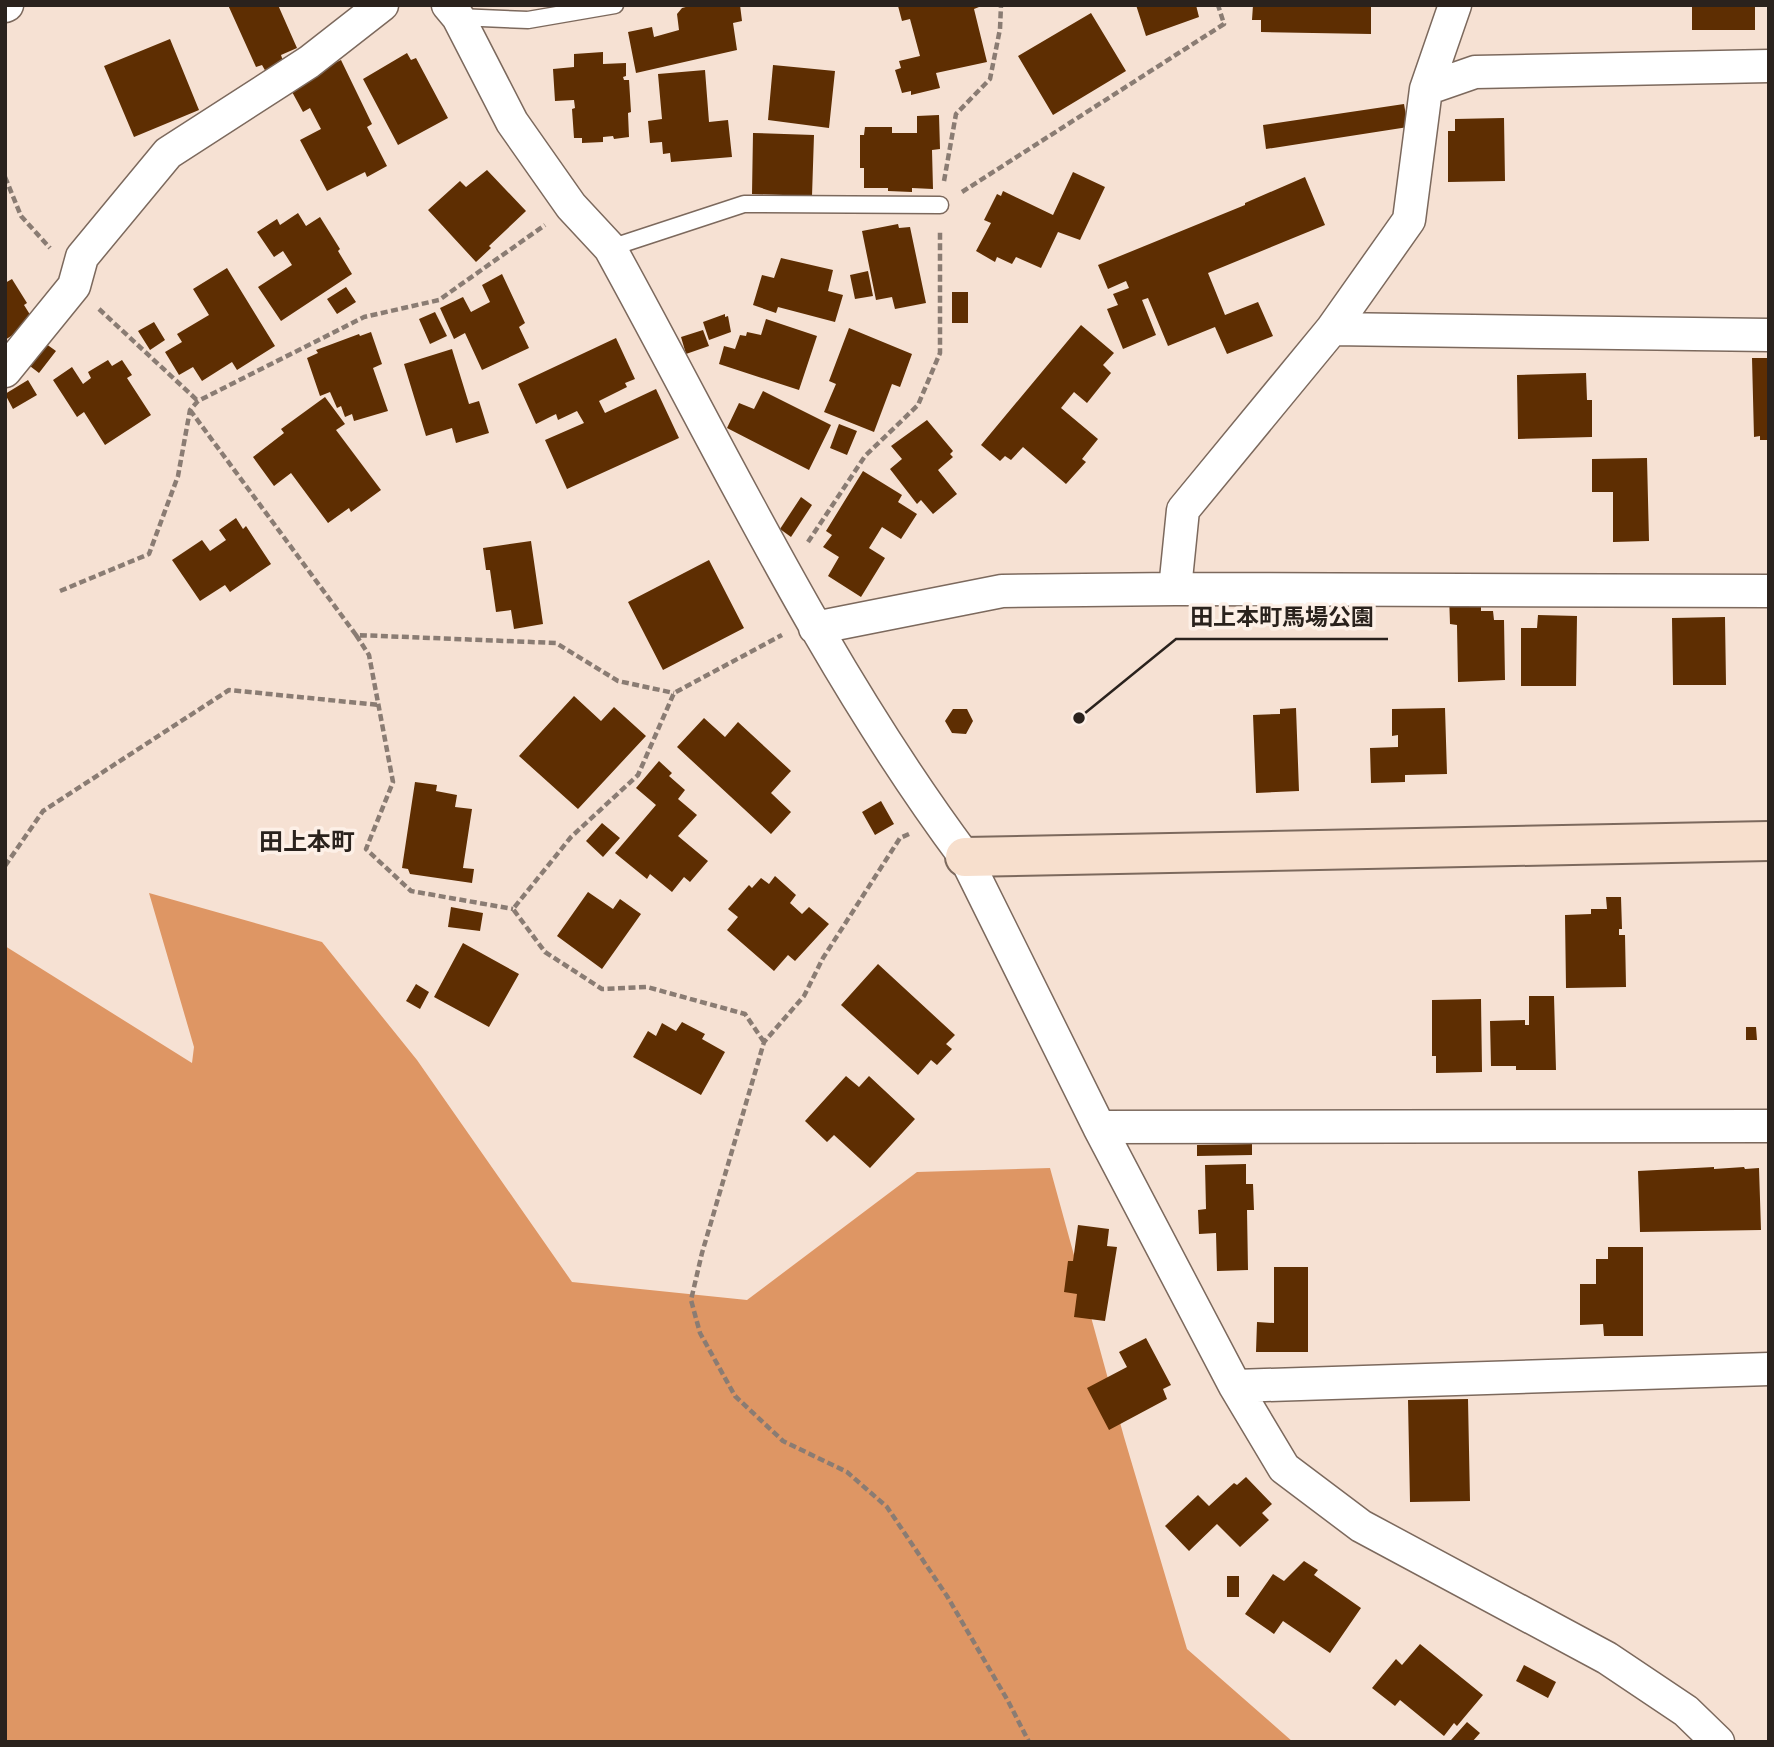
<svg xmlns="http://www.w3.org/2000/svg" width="1774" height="1747" viewBox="0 0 1774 1747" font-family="'Noto Sans','Noto Sans JP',sans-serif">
  <rect width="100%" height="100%" fill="#f6e1d3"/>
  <path fill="#de9664" d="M149,893L322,942L417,1060L572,1282L747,1300L917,1172L1050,1168L1124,1437L1187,1649L1293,1742H5V946L192,1063L194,1047Z"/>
  <path fill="#5e2e02" d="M228,5H278L297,48L281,55L284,64L266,72L262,65L256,67Z
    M693,5H740L742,21L733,23L737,50L636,73L628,32L652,27L654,37L679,30L677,14L682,8Z
    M902,5H984L974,9L987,62L936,73L940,88L911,95V91L902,93L895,70L901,68L899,61L920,56L910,19L902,21L898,6Z
    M1136,5H1196L1199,17L1146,36Z
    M1253,5H1371V34L1261,32V20H1252Z
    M1692,5H1755V30H1692Z
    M1091,13L1126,71L1053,115L1018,56Z
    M170,39L199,110L134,137L104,66Z
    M603,52V64L626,63V76L623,77L624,80H629L631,112L628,113L629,137L614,139L613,136L603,137V142L582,143V138H574L572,109L575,108L574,100L555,101L553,69L574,67V54Z
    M407,53L411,60L416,58L448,118L398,145L363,79Z
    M341,60L372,124L367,127L387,166L367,177L365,172L327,191L300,140L321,129L310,108L303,112L291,90L318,76L316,72Z
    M773,65L835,71L829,128L768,120Z
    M705,70L709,122L728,120L732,157L671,162L670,153L663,154L662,142L650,143L648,121L662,119L658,74Z
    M1404,104L1408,127L1266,149L1263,125Z
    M939,115L940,149L932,150L933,189L912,188V192L888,191V188H864V168H860V135H864L865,127H892V133H917V116Z
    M1504,118L1505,181L1448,182V131H1455V119Z
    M753,133L814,135L812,196L752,194Z
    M487,170L526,211L489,246L491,248L476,262L428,210L460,181L466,187Z
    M1073,172L1105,187L1080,240L1058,232L1041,268L1016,257L1012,264L997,257L995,262L976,251L991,223L984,220L997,194L1001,196L1003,191L1053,215Z
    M1305,177L1325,225L1208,273L1225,315L1258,302L1273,336L1227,354L1215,327L1168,346L1148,298L1142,300L1156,335L1123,349L1107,309L1118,305L1113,294L1129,288L1126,281L1108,289L1098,265L1245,205V203Z
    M298,213L306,226L320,217L340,249L338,251L352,274L281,321L258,287L292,265L283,251L274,257L257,232L277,219L280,225Z
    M898,224L899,228L910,227L926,303L895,309L892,297L876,300L862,231Z
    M781,258L833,270L828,291L843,295L835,322L778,307L776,313L753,305L762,275L774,278Z
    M227,268L275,346L237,370L232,362L202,381L193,367L179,375L165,352L182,342L177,334L209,315L193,289Z
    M868,271L873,296L855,299L850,275Z
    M502,274L525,323L519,327L529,348L482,370L465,333L454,339L440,308L463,297L471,312L490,302L482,285Z
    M12,279L27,303L24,305L34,321L5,340V283Z
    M346,287L356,302L337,314L327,299Z
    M952,292H968V323H952Z
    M435,312L447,336L430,344L419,319Z
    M725,314V317L728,316L731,332L709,340L703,322Z
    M766,319L817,336L799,390L719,364L724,346L735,349L740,335L746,336L747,332L761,335Z
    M154,322L165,340L150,350L138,331Z
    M1081,325L1114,353L1103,365L1111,373L1087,403L1074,392L1061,408L1098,439L1082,459L1086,462L1066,484L1023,447L1011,460L1005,456L1000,461L981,445Z
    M849,328L912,354L900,387L892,384L874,432L824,412L836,384L829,381Z
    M703,330L709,346L686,354L681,337Z
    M371,332L382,364L373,368L388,411L354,421L352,414L345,417L341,406L337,408L330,392L320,396L307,358L318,353L316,350L359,334L360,336Z
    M616,338L635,379L625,383L627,387L599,401L605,413L656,389L679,438L567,489L545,440L584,423L577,411L558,420L556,414L536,424L518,384Z
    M42,341L56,351L39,373L26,363Z
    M452,349L469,404L479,401L489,433L456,443L452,428L426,436L404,364Z
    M1752,358H1769V440H1760V436L1754,437Z
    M108,360L112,366L122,360L132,375L127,378L151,415L105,445L84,412L77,417L53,380L72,367L83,384L91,378L88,372Z
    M1586,373L1587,400H1592V437L1518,439L1517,375Z
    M28,380L37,395L13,409L5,394Z
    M763,391L831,425L809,470L727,428L739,403L754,409Z
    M325,397L345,424L336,430L381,490L351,512L349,508L328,523L291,473L274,486L253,457L284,433L281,429Z
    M927,420L953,451L950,454L953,457L938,470L957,494L933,514L921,500L917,504L890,469L902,459L891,446Z
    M839,424L857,431L847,455L830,448Z
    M1647,458L1649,541L1613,542V492H1592V459Z
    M863,471L902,495L898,502L917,514L901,539L882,527L869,548L885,558L861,597L828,576L839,557L823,547L832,535L826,531Z
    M801,497L812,505L791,537L780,529Z
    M236,518L243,529L246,526L271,564L230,592L225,585L200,601L172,560L202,540L210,551L226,540L219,530Z
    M531,541L543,624L514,629L511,610L496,612L490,570H486L483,548Z
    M709,560L744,628L663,670L628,602Z
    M1449,594H1481V611H1493L1494,620H1504L1505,680L1458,682L1457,625L1450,624Z
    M1538,615L1577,616L1576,686H1521V628H1537Z
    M1725,617L1726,685H1673L1672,618Z
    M574,696L601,721L614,707L646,736L578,809L519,756Z
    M1296,708L1299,791L1256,793L1253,715L1280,714V709Z
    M1445,708L1447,774L1405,775V782L1371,783L1370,748L1398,747V735L1392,736V709Z
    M953,709H967L973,721L966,734L952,733L945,721Z
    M704,718L725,737L738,722L791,771L771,793L791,812L771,834L677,747Z
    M659,761L672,773L669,776L685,790L678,799L697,815L678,836L708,861L690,882L684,877L672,892L650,874L647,879L615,853L656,805L636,788Z
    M415,782L437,785L436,791L457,795L455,807L472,809L463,868L474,869L472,883L410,874L408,869L402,868Z
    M881,801L894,824L875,835L862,812Z
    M602,823L620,838L603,857L586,841Z
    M775,876L796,895L790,903L802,914L809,907L829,924L795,961L788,955L774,971L727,930L738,917L728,909L749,885L752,888L761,878L769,884Z
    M588,892L613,909L620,899L641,914L602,969L557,936Z
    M1606,897H1621L1622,929H1619V935H1625L1626,987L1566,988L1565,915L1591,914V909H1607Z
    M451,907L483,913L480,931L448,927Z
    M463,943L519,974L489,1027L434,997Z
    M878,964L955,1035L946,1044L952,1049L937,1065L931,1060L918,1075L841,1005Z
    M416,984L429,992L420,1009L406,1001Z
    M1529,996H1554L1556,1070H1516V1066H1491L1490,1021L1525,1020V1025H1529Z
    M1481,999L1482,1072L1436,1073V1056H1432V1000Z
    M682,1022L705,1034L702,1039L725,1052L701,1095L633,1057L648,1031L656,1036L662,1023L676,1031Z
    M1746,1027H1756L1757,1040H1746Z
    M846,1076L859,1087L869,1076L915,1119L870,1168L834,1135L827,1142L805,1121Z
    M1252,1144V1155L1197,1156V1145Z
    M1246,1164V1184H1253L1254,1210H1247L1248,1270L1217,1271L1216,1233L1199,1234L1198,1210L1206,1209L1205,1165Z
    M1714,1167V1169L1744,1167L1745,1169L1759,1168L1761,1230L1640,1232L1638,1171Z
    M1078,1225L1109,1229L1107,1246L1117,1247L1105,1321L1074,1317L1077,1294L1064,1292L1068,1261H1073Z
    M1608,1247H1643V1336H1604L1603,1324L1580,1325V1284H1596V1259H1608Z
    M1274,1267H1308V1352H1256L1257,1322L1274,1323Z
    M1146,1338L1171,1385L1163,1389L1167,1399L1109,1430L1087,1388L1127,1367L1119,1352Z
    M1468,1399L1470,1501L1410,1502L1408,1400Z
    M1246,1477L1272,1504L1262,1513L1269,1520L1240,1547L1217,1524L1189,1551L1165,1526L1198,1495L1209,1506L1234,1483L1237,1485Z
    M1304,1561L1318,1570L1314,1575L1361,1608L1330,1653L1283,1621L1274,1634L1245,1614L1273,1574L1284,1581Z
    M1227,1576H1239V1597H1227Z
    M1420,1644L1483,1695L1457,1726L1454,1723L1444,1736L1400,1700L1395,1706L1372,1688L1396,1659L1402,1665Z
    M1524,1665L1556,1682L1548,1698L1516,1681Z
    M1467,1722L1480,1733L1472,1742H1452L1451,1740Z"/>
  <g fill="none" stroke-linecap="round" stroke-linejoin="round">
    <defs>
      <path id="lane" d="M458,17L528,20L615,5
        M610,248L744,204L940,205"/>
      <path id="street" d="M448,5L458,17L512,122L571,206L610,248C723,453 824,668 965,857L1099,1127L1235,1386L1284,1468L1361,1526L1607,1658L1686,1711L1718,1742
        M5,6L7,5
        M1426,89L1475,72L1769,66
        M1332,329L1769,335
        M5,371L74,286L82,257L168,153L309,62L382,5
        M1175,589L1183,510L1332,329L1409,220L1426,89L1455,5
        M815,628L1002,591L1175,589L1769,591
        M1099,1127L1769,1126
        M1235,1386L1769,1369"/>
      <path id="secondary" d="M965,857L1769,841"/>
    </defs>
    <use href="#lane" stroke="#7c695d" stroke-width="19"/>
    <use href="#street" stroke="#7c695d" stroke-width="35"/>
    <use href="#secondary" stroke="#7c695d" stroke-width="42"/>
    <path stroke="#8a7c73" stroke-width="4.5" stroke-dasharray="7 3.5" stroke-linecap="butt" d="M5,177L21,216L50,248
      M944,181L956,114L990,79L1000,29L1001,5
      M962,192L1224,24L1218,5
      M99,309L198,401
      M190,410L356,635L556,643L618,681L674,693
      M808,542L865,456L918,405L940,353V231
      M60,591L149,554L178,476L190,410L198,401L364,317L439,300L545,225
      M356,635L369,655L393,782L366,849L411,891L513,909
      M909,834L900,838L823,958L804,996L764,1042L702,1253L691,1300L700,1333L735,1396L783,1441L847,1472L887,1507L947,1596L1008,1701L1029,1742
      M5,866L43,811L229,690L379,705
      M764,1042L745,1014L647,987L602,989L545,952L513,909L571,837L638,775L674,693L782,635"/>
    <use href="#lane" stroke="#fff" stroke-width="16"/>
    <use href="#street" stroke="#fff" stroke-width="32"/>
    <use href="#secondary" stroke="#f7dfcd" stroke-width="38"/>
  </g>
  <g text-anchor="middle" stroke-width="7" stroke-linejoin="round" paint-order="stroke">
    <g font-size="24" font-weight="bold" fill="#2a221d" stroke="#fdf0e7">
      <text x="307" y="850">田上本町</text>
    </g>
  </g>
  <path fill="none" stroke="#2a221d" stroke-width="2.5" d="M1079 718L1176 639H1388"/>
  <circle fill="#2a221d" stroke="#fdf0e7" stroke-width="2.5" cx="1079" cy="718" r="7"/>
  <g font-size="23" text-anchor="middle" font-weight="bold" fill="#2a221d" stroke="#fdf0e7" stroke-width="7" stroke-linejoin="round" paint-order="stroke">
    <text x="1282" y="625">田上本町馬場公園</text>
  </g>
  <rect width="1774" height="1747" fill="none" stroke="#2a221d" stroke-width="14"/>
</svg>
